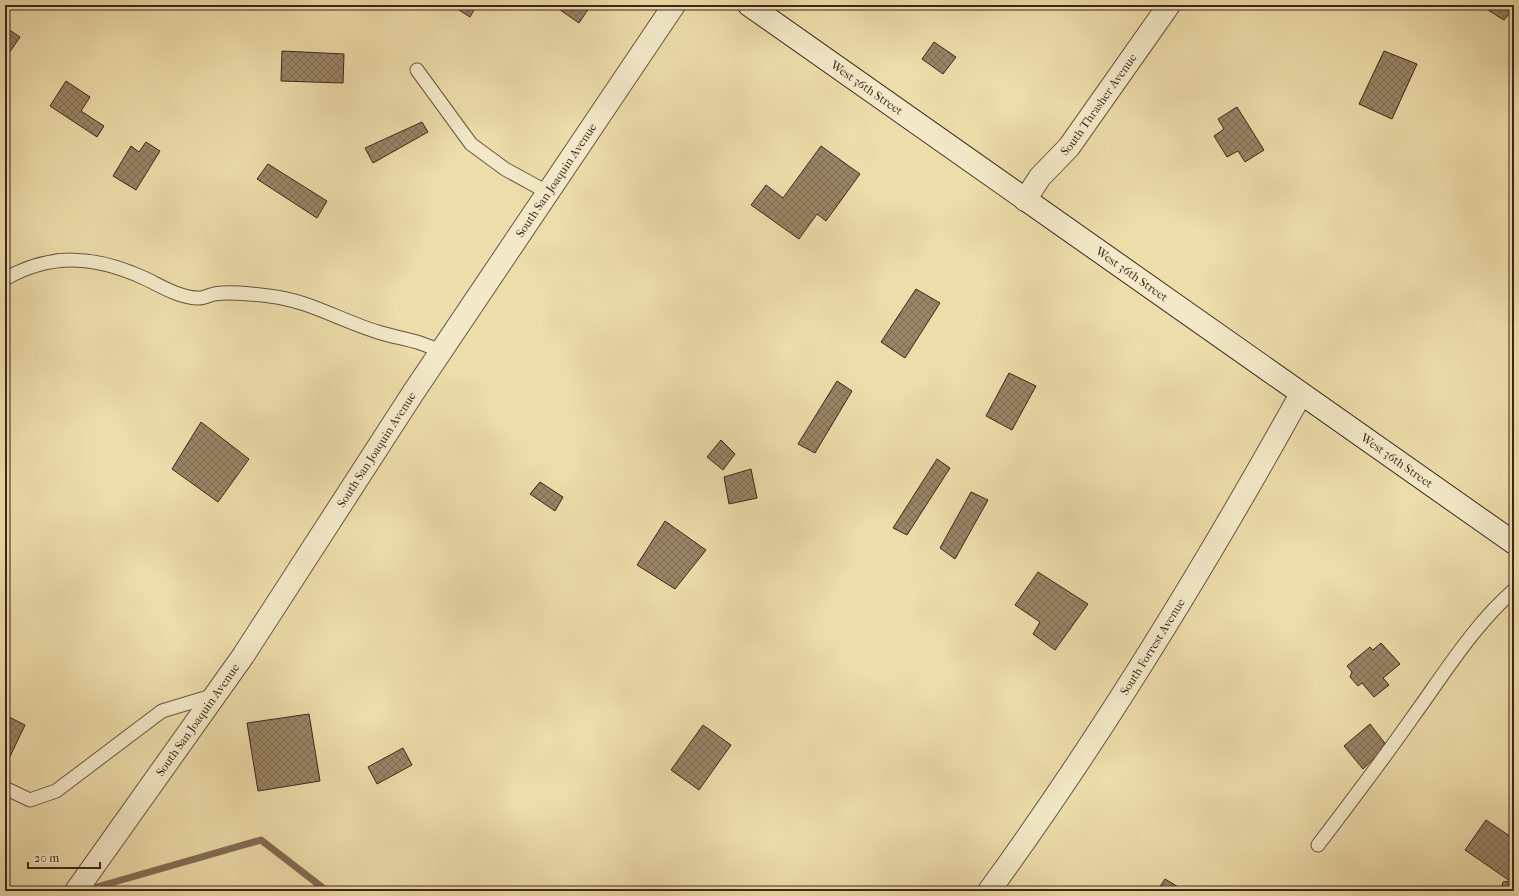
<svg xmlns="http://www.w3.org/2000/svg" width="1519" height="896" viewBox="0 0 1519 896" font-family="'IM FELL French Canon',serif">
  <defs>
    <pattern id="building-cross-hatch" width="8" height="8" patternUnits="userSpaceOnUse"><rect width="8" height="8" fill="#988566"/><path d="M0 0l8 8M0 8l8-8" fill="none" stroke="#7d6d53"/></pattern>
  </defs>
  <rect width="100%" height="100%" fill="#ecddaa"/>
  <filter id="stains"><feTurbulence type="fractalNoise" baseFrequency=".005" numOctaves="4"/><feColorMatrix values="0 0 0 0 .2 0 0 0 0 .09 0 0 0 0 .02 0 0 0 .5 -.17"/></filter>
  <radialGradient id="worn" r=".72"><stop offset=".6" stop-color="#630" stop-opacity="0"/><stop offset="1" stop-color="#630" stop-opacity=".3"/></radialGradient>
  <g fill="none" stroke-linecap="round" stroke-linejoin="round">
    <path stroke="#826e54" stroke-width="7" d="M83,891L261,840L327,891"/>
  </g>
  <path fill="url(#building-cross-hatch)" stroke="#3d251c" d="M451,5H477L470,17Z
    M553,5H591L579,23Z
    M1480,5H1510L1514,8L1504,20Z
    M5,27L20,37L7,56L5,55Z
    M934,42L956,57L943,74L922,59Z
    M282,51L344,54L343,83L281,81Z
    M1384,51L1417,64L1392,119L1359,104Z
    M66,81L90,97L81,111L104,126L97,137L50,106Z
    M1237,107L1264,150L1245,162L1238,151L1227,157L1214,136L1224,129L1218,119Z
    M422,122L428,132L373,163L365,148Z
    M146,142L160,151L136,190L113,176L131,146L139,152Z
    M821,146L860,174L826,221L817,214L799,239L751,205L766,185L783,198Z
    M268,164L327,201L317,218L257,179Z
    M916,289L940,303L905,358L881,342Z
    M1009,373L1036,386L1012,430L986,416Z
    M837,381L852,391L815,453L798,444Z
    M201,422L249,459L218,502L172,469Z
    M721,440L735,454L723,470L707,457Z
    M937,459L950,468L907,535L893,528Z
    M751,469L757,498L729,504L724,477Z
    M540,482L563,497L555,511L530,494Z
    M971,492L988,500L955,559L940,548Z
    M665,521L706,550L675,589L637,565Z
    M1038,572L1088,604L1055,650L1033,634L1040,622L1015,605Z
    M1381,643L1400,664L1383,678L1389,685L1374,697L1362,683L1358,686L1350,677L1352,672L1347,666L1370,647L1373,650Z
    M309,714L320,781L258,791L247,723Z
    M5,715L25,725L5,767Z
    M1370,724L1387,746L1363,769L1344,746Z
    M703,725L731,745L699,790L671,770Z
    M403,748L412,765L377,784L368,767Z
    M1486,820L1514,839V891L1501,890L1503,882L1510,881L1465,850Z
    M1165,879L1185,891H1157Z"/>
  <g fill="none" stroke-linecap="round" stroke-linejoin="round">
    <defs>
      <path id="lane" d="M417,70L471,144L505,169L547,192
        M5,279C52,252 95,256 144,278C161,286 178,297 197,298C203,299 209,295 214,294C232,291 252,294 269,296C308,300 341,321 378,332C400,339 420,340 441,352
        M9,790L30,800L56,791L162,711L215,695
        M1318,845C1350,803 1382,761 1412,718C1444,674 1473,626 1514,590"/>
      <g id="street">
        <path id="s1" d="M1025,200L1040,177L1069,147L1169,5"/>
        <path id="s2" d="M76,891L243,656L413,393L674,5"/>
        <path id="s3" d="M989,891C1104,733 1206,565 1301,394"/>
      </g>
      <g id="secondary">
        <path id="s4" d="M749,5L1514,543"/>
      </g>
    </defs>
    <use href="#lane" stroke="#695340" stroke-width="15"/>
    <use href="#street" stroke="#695340" stroke-width="24"/>
    <use href="#secondary" stroke="#3d251c" stroke-width="24"/>
    <use href="#lane" stroke="#f3e9c8" stroke-width="13"/>
    <use href="#street" stroke="#f3e9c8" stroke-width="22"/>
    <use href="#secondary" stroke="#f3e9c8" stroke-width="22"/>
  </g>
  <g text-anchor="middle" stroke-width="3" stroke-linejoin="round" paint-order="stroke">
    <g font-size="12" fill="#3d251c" stroke="#f3e9c8">
      <text dy="4" stroke="none"><textPath href="#s4" startOffset="144">West 36th Street</textPath></text>
      <text dy="4" stroke="none"><textPath href="#s1" startOffset="121">South Thrasher Avenue</textPath></text>
      <text dy="4" stroke="none"><textPath href="#s2" startOffset="858">South San Joaquin Avenue</textPath></text>
      <text dy="4" stroke="none"><textPath href="#s4" startOffset="468">West 36th Street</textPath></text>
      <text dy="4" stroke="none"><textPath href="#s2" startOffset="534">South San Joaquin Avenue</textPath></text>
      <text dy="4" stroke="none"><textPath href="#s4" startOffset="792">West 36th Street</textPath></text>
      <text dy="4" stroke="none"><textPath href="#s3" startOffset="294">South Forrest Avenue</textPath></text>
      <text dy="4" stroke="none"><textPath href="#s2" startOffset="210">South San Joaquin Avenue</textPath></text>
    </g>
  </g>
  <rect width="1519" height="896" fill="none" stroke="#ecddaa" stroke-width="20"/>
  <rect x="6" y="6" width="1507" height="884" fill="none" stroke="#3d251c" stroke-width="2"/>
  <rect x="10" y="10" width="1499" height="876" fill="none" stroke="#3d251c"/>
  <path d="M28 862v6h72v-6" fill="none" stroke="#3d251c" stroke-width="2"/>
  <text x="34" y="862" font-size="12" fill="#3d251c" stroke="#f3e9c8" stroke-width="3" paint-order="stroke">20 m</text>
  <rect width="100%" height="100%" filter="url(#stains)"/>
  <rect width="100%" height="100%" fill="url(#worn)"/>
</svg>
